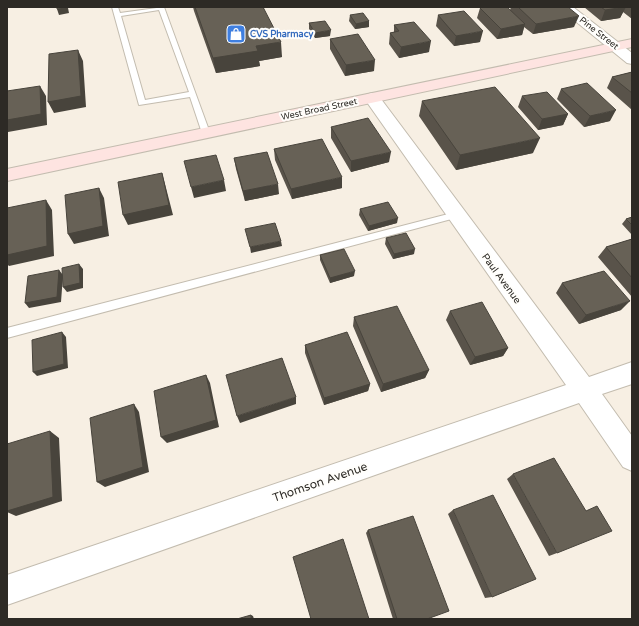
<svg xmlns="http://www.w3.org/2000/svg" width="639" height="626" viewBox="0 0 639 626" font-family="'Varela Round',sans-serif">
  <rect width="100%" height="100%" fill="#f7efe3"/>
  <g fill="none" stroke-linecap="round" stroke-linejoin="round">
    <defs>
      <path id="service" d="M112,7H118L120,13L164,7L210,133L209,135H203L202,133L190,97L139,105ZM159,10L189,92L145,100L121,16Z
        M456,212L459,213L461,215L459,217L7,338V328Z"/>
      <path id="minor" d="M558,7H573L632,53V64L627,63Z
        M372,93L378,95L589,377L632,362V384L602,394L632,436V471L623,467L579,403L7,605V575L566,385L364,98L366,95Z"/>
      <path id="secondary" d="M632,39V47L7,181V169Z"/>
    </defs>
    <use href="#service" stroke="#c3bcaf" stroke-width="2"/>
    <use href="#minor" stroke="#c3bcaf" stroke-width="2"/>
    <use href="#secondary" stroke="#c3bcaf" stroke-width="2"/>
    <use href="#service" fill="#fff" fill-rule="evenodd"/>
    <use href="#minor" fill="#fff" fill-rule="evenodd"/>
    <use href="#secondary" fill="#fee4e1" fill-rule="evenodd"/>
  </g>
  <path fill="#59534a" d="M193,7H263L282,57L259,61L260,66L216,73L194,11Z
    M511,7H568L574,27L533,34L524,27L522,35L497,39L477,18L480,8L510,10Z
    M584,7H632V19L623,12L620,18L601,21Z
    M350,15L369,21V27L355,29L349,21Z
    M438,15L480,42L454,46L436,26Z
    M309,23L330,36L315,38L309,29Z
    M394,25L429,52L399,58L389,44L390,33L394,32Z
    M330,39L374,71L345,76L330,49Z
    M632,72V110L607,88L612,77Z
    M561,89L610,121L584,127L557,99Z
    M522,96L568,114L563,125L538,130L518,107Z
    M422,101L533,153L456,170L419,116Z
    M331,127L389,162L351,172L331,138Z
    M274,149L342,188L292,199L275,160Z
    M234,158L279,194L245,201L236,169Z
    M360,209L397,223L368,231L359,215Z
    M632,217V235L622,224L626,219Z
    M386,238L414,254L393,259L385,244Z
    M632,239V297L598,257L606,247Z
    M320,255L354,276L330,283L320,260Z
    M562,283L621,310L579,324L556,293Z
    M450,311L508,348L503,356L470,365L446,320Z
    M354,317L429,370L425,378L381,392L353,326Z
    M305,345L370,384L368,391L324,405L305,353Z
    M513,474L557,553L549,556L507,479Z
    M453,510L492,597L485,598L448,514Z
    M368,530L427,619H393L366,533Z"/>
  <path fill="#48443c" d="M66,7H68V8L69,13L59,15L57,9Z
    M626,7L620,18L601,21L605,10Z
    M579,16L574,27L533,34L536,24Z
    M369,21V27L355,29L356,24Z
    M525,24L522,35L497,39L501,29Z
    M331,30L330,36L315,38V33Z
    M483,31L480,42L454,46L456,36Z
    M431,41L429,52L399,58L401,47Z
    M281,42L282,57L259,61L260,66L216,73L213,58L256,46Z
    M78,50L83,61L86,107L54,113L48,102Z
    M375,60L374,71L345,76L346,65Z
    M40,86L46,96L47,125L8,132L7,131V120Z
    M616,110L610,121L584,127L590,116Z
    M568,114L563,125L538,130L542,119Z
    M540,138L533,153L456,170L460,155Z
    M391,152L389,162L351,172V161Z
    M162,173L165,184L173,215L128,225L123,215Z
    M342,177V188L292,199L291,189Z
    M224,180L226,191L194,198L191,187Z
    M278,184L279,194L245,201L243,191Z
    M99,188L104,198L109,236L74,244L68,234Z
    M46,200L52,210L54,256L9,266L7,264V255Z
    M398,218L397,223L368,231L369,226Z
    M281,241L282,246L251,253L250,247Z
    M415,249L414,254L393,259L394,254Z
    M79,264L83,269V288L67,292L63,287Z
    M59,270L63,275L61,302L29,308L25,303Z
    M355,271L354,276L330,283V278Z
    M630,301L621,310L579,324L586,315Z
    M62,332L66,337L68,368L37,376L33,372Z
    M508,348L503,356L470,365L475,357Z
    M429,370L425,378L381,392L383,384Z
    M206,375L210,383L219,427L167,443L161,437Z
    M370,384L368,391L324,405V398Z
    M296,397V404L240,423L237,416Z
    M134,404L139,412L149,472L105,487L97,482Z
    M50,431L59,438L62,501L16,516L7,512V511Z
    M251,615L253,616L254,619H251Z"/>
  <path fill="#676156" stroke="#48443c" d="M57,7H66V8L57,9Z
    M195,7H263L281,42L256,46L258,51L213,58Z
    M483,7H507L525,24L501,29L480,8Z
    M518,7H568L579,16L536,24Z
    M601,7H625L605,10Z
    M464,11L483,31L456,36L438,15Z
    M363,13L369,21L356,24L350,15Z
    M325,21L331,30L315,33L309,23Z
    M414,22L431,41L401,47L390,33L399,31L394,25Z
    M358,34L375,60L346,65L330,39Z
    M78,50L81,96L48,102L49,54Z
    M632,72V93L612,77Z
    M587,83L616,110L590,116L561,89Z
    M40,86L41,114L7,120V91Z
    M495,87L540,138L460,155L422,101Z
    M547,92L568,114L542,119L522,96Z
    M368,118L391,152L351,161L331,127Z
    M322,139L342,177L291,189L274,149Z
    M267,152L278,184L243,191L234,158Z
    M216,155L224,180L191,187L184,161Z
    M162,173L169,205L123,215L118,182Z
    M99,188L103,226L68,234L65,195Z
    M46,200L47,246L7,255V208Z
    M388,202L398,218L369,226L360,209Z
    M632,217V225L626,219Z
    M275,223L281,241L250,247L245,229Z
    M406,233L415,249L394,254L386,238Z
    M632,239V278L606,247Z
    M344,249L355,271L330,278L320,255Z
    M79,264L80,283L63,287L62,268Z
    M59,270L57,297L25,303L28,276Z
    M604,271L630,301L586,315L562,283Z
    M482,302L508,348L475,357L450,311Z
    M397,306L429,370L383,384L354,317Z
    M62,332L64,364L33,372L32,340Z
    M347,332L370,384L324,398L305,345Z
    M282,358L296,397L237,416L226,375Z
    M206,375L216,420L161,437L154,391Z
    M134,404L143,467L97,482L90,418Z
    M50,431L53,497L7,511V444Z
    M554,458L586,511L597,506L612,531L557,553L513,474Z
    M493,495L536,579L492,597L453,510Z
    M413,516L449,611L427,619H397L368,530Z
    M343,539L369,619H311L293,557Z
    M251,615V619H237Z"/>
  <defs>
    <symbol id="shop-square" viewBox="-11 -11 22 22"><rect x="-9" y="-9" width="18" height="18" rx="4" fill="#3f7fe0" stroke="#fffefb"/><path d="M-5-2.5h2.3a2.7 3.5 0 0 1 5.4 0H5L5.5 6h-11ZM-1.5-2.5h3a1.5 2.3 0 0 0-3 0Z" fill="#fff"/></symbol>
  </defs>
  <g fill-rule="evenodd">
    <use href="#shop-square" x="225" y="23" width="22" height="22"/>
  </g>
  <g text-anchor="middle" stroke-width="4" stroke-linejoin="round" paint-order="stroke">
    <g font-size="9" fill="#2d2a25" stroke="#fffefb">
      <text transform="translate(599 33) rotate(38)" y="3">Pine Street</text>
      <text transform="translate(319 109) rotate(-12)" y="3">West Broad Street</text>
    </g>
    <g font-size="9" font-weight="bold" fill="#366cbe" stroke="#fffefb" text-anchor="start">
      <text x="250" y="37">CVS Pharmacy</text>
    </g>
    <g font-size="10" fill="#2d2a25" stroke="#fffefb">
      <text transform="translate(502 278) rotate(54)" y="4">Paul Avenue</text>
    </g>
    <g font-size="12" fill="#2d2a25" stroke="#fffefb">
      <text transform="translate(320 482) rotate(-19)" y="4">Thomson Avenue</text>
    </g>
  </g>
  <rect width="639" height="626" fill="none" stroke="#2d2a25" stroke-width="16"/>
</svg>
